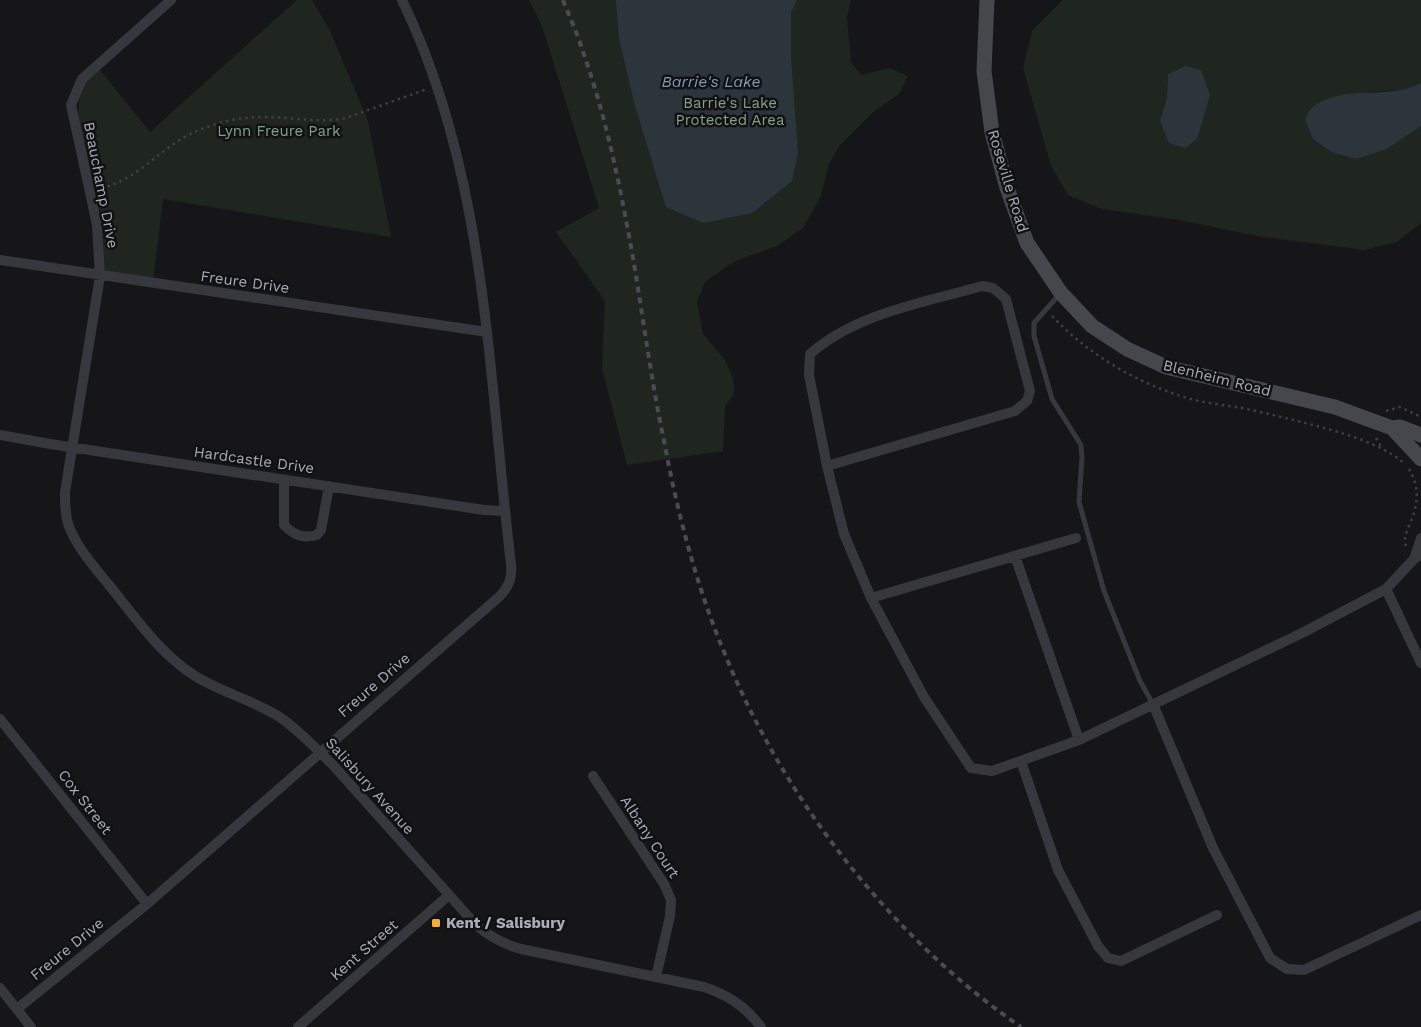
<svg xmlns="http://www.w3.org/2000/svg" width="1421" height="1027" viewBox="0 0 1421 1027" font-family="'Work Sans',sans-serif">
  <rect width="100%" height="100%" fill="#161618"/>
  <path fill="#1e261f" fill-rule="evenodd" d="M297,0H312L330,31L368,121L391,237L163,199L153,283L102,274L104,228L78,120L80,89L96,65L150,132Z
    M529,0H851L847,18L851,62L861,75L889,68L908,76L899,94L872,113L840,145L829,164L821,196L803,228L777,246L735,261L705,282L697,302L703,334L724,359L733,378L734,394L725,406L723,451L627,465L602,368L605,301L556,232L599,208L542,26Z
    M1063,0H1421V83C1402,94 1379,89 1359,94C1345,97 1319,114 1305,120L1313,139L1331,152L1356,159L1387,149L1421,126V223L1397,242L1364,250L1257,236L1179,220L1102,209L1068,195L1051,166L1023,68L1032,31ZM1168,74L1200,124L1197,139L1160,121L1167,97Z"/>
  <path fill="#2c353c" d="M616,0H797L791,12V58L798,153L792,181L752,213L703,223L666,207L635,106L619,39Z
    M1186,66L1201,70L1210,95L1197,139L1185,148L1169,143L1160,121L1167,97L1168,74Z
    M1421,83V126L1387,149L1356,159L1331,152L1313,139L1305,120C1307,116 1309,110 1313,107C1343,83 1388,101 1421,83Z"/>
  <g fill="none" stroke-linecap="round" stroke-linejoin="round">
    <path stroke="#3d3f44" stroke-width="2.5" stroke-dasharray="2.5 4" stroke-linecap="butt" d="M101,188C139,180 163,144 199,130C221,121 246,116 270,117C296,118 320,123 346,118L427,89
      M1052,316C1089,355 1135,382 1187,398C1204,403 1224,405 1242,408C1266,413 1290,419 1313,425C1343,433 1379,443 1403,462
      M1386,411L1400,407L1421,417
      M1376,438L1382,448
      M1406,546C1403,538 1407,531 1410,523C1419,503 1420,485 1407,466"/>
    <path stroke="#37383d" stroke-width="5" d="M1059,295L1034,323V336L1052,399L1081,445L1082,457L1079,502L1104,591L1140,681L1153,704"/>
    <path stroke="#37383d" stroke-width="10" d="M171,0L82,79L71,105L97,225L100,276L65,492C65,504 65,518 70,529C79,550 95,568 109,585C136,618 159,653 195,676C221,692 252,700 278,716C298,729 314,747 332,764L476,925C490,937 503,944 521,949L704,987C728,995 745,1006 761,1027
      M0,260L487,332
      M0,435L50,444L484,510L505,511
      M827,466L1015,411L1027,401L1030,391L1006,299L993,288L982,286C923,303 857,313 810,354L809,375L827,466L844,534L871,598L924,697L971,768L992,771L1079,740L1302,633L1386,589
      M284,480V525C294,535 303,539 317,535L321,530L329,486
      M1421,554L1414,559L1386,589L1421,663
      M1015,556L1079,740
      M1414,559L1421,538
      M871,598L1076,538
      M1153,704L1213,848L1270,958L1287,969L1304,970L1421,915
      M0,719L147,904
      M1021,761L1058,870L1098,946L1108,958L1121,961L1217,915
      M593,776L664,884L671,900L670,916L656,977
      M0,988L31,1027
      M17,1009L147,904L500,596C510,585 512,578 511,564C488,374 487,175 402,0
      M298,1027L449,895"/>
    <path stroke="#45474d" stroke-width="15" d="M987,0L984,71L992,132L1007,188L1027,243L1061,293L1092,326L1127,349L1166,367L1335,407L1392,428L1400,427L1421,435
      M1392,428L1421,459"/>
    <path stroke="#4a4c52" stroke-width="4" stroke-dasharray="6 5" stroke-linecap="butt" d="M563,0C569,16 577,32 582,49C604,110 618,176 630,241C642,307 650,375 664,441C678,515 697,589 727,659C786,802 893,939 1021,1027"/>
  </g>
  <rect fill="#f2b134" stroke="#111113" stroke-width="2" x="431" y="918" width="10" height="10" rx="2.5"/>
  <g text-anchor="middle" stroke-width="5" stroke-linejoin="round" paint-order="stroke">
    <g font-size="15" fill="#7fa381" stroke="#111113">
      <text x="730" y="108">Barrie's Lake<tspan x="730" dy="17">Protected Area</tspan></text>
      <text x="279" y="136">Lynn Freure Park</text>
    </g>
    <g font-size="15" fill="#a8adb8" stroke="#111113">
      <text transform="translate(1008 181) rotate(73)" y="5">Roseville Road</text>
      <text transform="translate(101 185) rotate(79)" y="5">Beauchamp Drive</text>
      <text transform="translate(245 282) rotate(8)" y="5">Freure Drive</text>
      <text transform="translate(1217 378) rotate(14)" y="5">Blenheim Road</text>
      <text transform="translate(254 460) rotate(8)" y="5">Hardcastle Drive</text>
      <text transform="translate(374 685) rotate(-41)" y="5">Freure Drive</text>
      <text transform="translate(370 786) rotate(48)" y="5">Salisbury Avenue</text>
      <text transform="translate(85 802) rotate(52)" y="5">Cox Street</text>
      <text transform="translate(650 837) rotate(57)" y="5">Albany Court</text>
      <text transform="translate(67 949) rotate(-39)" y="5">Freure Drive</text>
      <text transform="translate(364 950) rotate(-41)" y="5">Kent Street</text>
    </g>
    <g font-size="15" font-weight="bold" fill="#a8adb8" stroke="#111113" text-anchor="start">
      <text x="446" y="928">Kent / Salisbury</text>
    </g>
    <g font-size="16" font-style="italic" fill="#7f9bb3" stroke="#111113">
      <text x="711" y="87">Barrie's Lake</text>
    </g>
  </g>
</svg>
